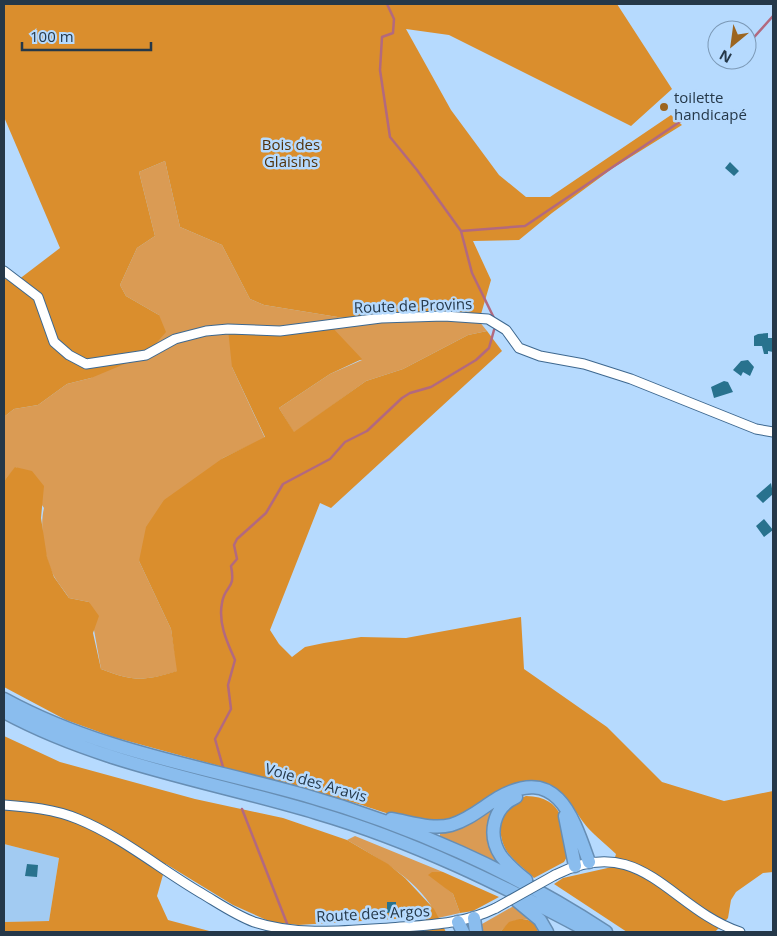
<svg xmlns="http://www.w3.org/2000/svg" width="777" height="936" viewBox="0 0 777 936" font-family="'Open Sans',sans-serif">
  <rect width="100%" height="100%" fill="#b6dafe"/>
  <path fill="#a2cbf2" d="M4,844L59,858L49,921L4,922Z"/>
  <path fill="#da9b54" d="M165,161L180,227L222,245L250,299L264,305L356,320L381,318L479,321L487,331L468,335L403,369L366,381L294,433L279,408L330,374L362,360L232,367L265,438L223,458L139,561L171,629L178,671C144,681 134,682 101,669L89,602L69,598C65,591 59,585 55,578C45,561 39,527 44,508L16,467L4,481V417L14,409L38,405L67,384L91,378L159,315L126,296L120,285L137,248L155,236L139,172Z
    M497,807L500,858L495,861L440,836V831Z
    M355,836L443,872H432L440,883L453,894L460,913L438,918C421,881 381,860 347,840Z
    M519,903L545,932H538C532,911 510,919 500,932H479L482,924Z"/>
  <path fill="#da8e2d" d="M4,4H617L672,89L631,126L449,35L406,29L451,110L499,175L526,197H550L671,115L682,125L613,168L552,213L519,240L473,241L491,280L479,321L444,316L356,320L264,305L250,299L222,245L180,227L165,161L139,172L155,236L137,248L120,285L126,296L159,315L166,332L146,355L91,378L67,384L38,405L14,409L4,417V279L18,280L60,248L4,117Z
    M330,325L362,359L330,374L279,408L294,432L366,381L403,369L468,335L487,331L502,351L331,508L320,503L270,630L279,644L292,657L305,647L324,643L361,637L406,638L521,617L524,669L607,727L662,782L724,801L773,791V872L763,873L736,892L731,900L728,918L715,932H627L554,884L563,878L612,867L616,854C607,845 596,837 588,828C576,814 568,795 550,786C506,764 478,821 436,823C418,824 379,811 362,805L113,737L66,720L4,687V481L15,467L32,471L44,486L41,518L47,557L54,577L69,598L89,602L99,616L93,633L101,669C134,682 144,681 177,671L171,629L139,561L146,527L164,500L223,458L265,437L232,367L228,329Z
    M4,736L60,762L195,799L283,818L347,840L388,864L405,878L434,909L446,932H425L426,917L298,925L271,922L233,905L166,864L157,896L168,920L213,932H4V922L49,921L59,858L4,844Z
    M526,796C565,797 564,825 568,855L564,862L534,878C526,870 515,862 508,853C493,831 502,804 526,796Z
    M432,872H443L499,897L473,911L460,913L453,894L428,875Z
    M519,919C529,919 535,921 538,932H500L509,922Z"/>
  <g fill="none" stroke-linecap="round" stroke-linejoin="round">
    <path stroke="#b2697f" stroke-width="2.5" d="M387,4L394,19L393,33L382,37L380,70L390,137L417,170L461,231L472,273L494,318
      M747,45L773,16
      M731,61L732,60
      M461,231L525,226L681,121
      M223,767L215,739L231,709L228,685L235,660C227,642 218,623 222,603C225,584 236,591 231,566L237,559L234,545L237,539L266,513L283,484L330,459L345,442L367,431L402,398L410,393L431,387L476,360L489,348L494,330
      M242,809L288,926"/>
  </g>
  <path fill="#28728e" d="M730,162L739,171L734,176L725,168Z
    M768,333V338H773V352L768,351V354H764L762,346H754V336L758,334Z
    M748,360L754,367L750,376L743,372L741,376L733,370L741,361Z
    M724,381L728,382L733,392L714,398L711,387Z
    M771,483L773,494L763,503L756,496Z
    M764,519L773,530L764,537L756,526Z
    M27,864L38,865L37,877L25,876Z
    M387,902H396V912L387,913Z"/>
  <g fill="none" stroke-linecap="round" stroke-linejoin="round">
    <defs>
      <path id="minor" d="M4,271L38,297L54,342L69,355L86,364L146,355L175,339L206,331L228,329L280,331L381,318L444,316L488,319L506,330L519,348L540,356L584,364L631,379L756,429L773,432
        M4,805C29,807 54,809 78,819C122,837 160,869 201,893C218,903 235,915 254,922C297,936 344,931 389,928C426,925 462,925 496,908
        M555,875C642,831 669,908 740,932"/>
      <path id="highway" d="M4,699C99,751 201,766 304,795C409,825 515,872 606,932
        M4,712C102,765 211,781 317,813C413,841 502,885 590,932
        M516,797C493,807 487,835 501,856C508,865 517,873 526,880
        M565,816L575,866
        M391,819C410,822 432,830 451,825C469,820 483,807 498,798C557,764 573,817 589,862
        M516,900L540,920L547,932
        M474,918L476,932
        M458,922L463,932"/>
    </defs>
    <use href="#minor" stroke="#3e688f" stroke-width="11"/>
    <use href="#highway" stroke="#678eb4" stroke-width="15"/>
    <use href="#minor" stroke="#fff" stroke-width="9"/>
    <use href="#highway" stroke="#8abdee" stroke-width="12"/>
    <defs>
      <path id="minor-bridge" d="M496,908L555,875"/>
    </defs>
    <use href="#minor-bridge" stroke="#3e688f" stroke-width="11" stroke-linecap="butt"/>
    <use href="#minor-bridge" stroke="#fff" stroke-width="9"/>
  </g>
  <circle fill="#9c6520" stroke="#b6dafe" stroke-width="2" cx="664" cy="107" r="5"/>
  <g text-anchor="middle" stroke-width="5" stroke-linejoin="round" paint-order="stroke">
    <g font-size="15" fill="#253849" stroke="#b6dafe" text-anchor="start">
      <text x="674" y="103">toilette<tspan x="674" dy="17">handicapé</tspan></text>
    </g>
    <g font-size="15" fill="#51320b" stroke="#b6dafe">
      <text x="291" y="150">Bois des<tspan x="291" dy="17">Glaisins</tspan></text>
    </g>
    <g font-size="15" fill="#253849" stroke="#b6dafe">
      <text transform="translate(413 306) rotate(-2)" y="5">Route de Provins</text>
      <text transform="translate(316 783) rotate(16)" y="5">Voie des Aravis</text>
      <text transform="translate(373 914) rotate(-3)" y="5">Route des Argos</text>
    </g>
  </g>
  <rect width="777" height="936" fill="none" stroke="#253849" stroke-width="10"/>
  <g transform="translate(732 45) rotate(209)"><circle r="24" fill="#b6dafe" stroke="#7c99b6"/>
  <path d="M0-4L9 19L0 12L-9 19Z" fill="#9c6520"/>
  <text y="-8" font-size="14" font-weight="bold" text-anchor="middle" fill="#253849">N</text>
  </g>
  <path d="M22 42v8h129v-8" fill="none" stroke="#253849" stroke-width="2.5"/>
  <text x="30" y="42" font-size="15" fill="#253849" stroke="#b6dafe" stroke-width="4" paint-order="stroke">100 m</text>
</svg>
